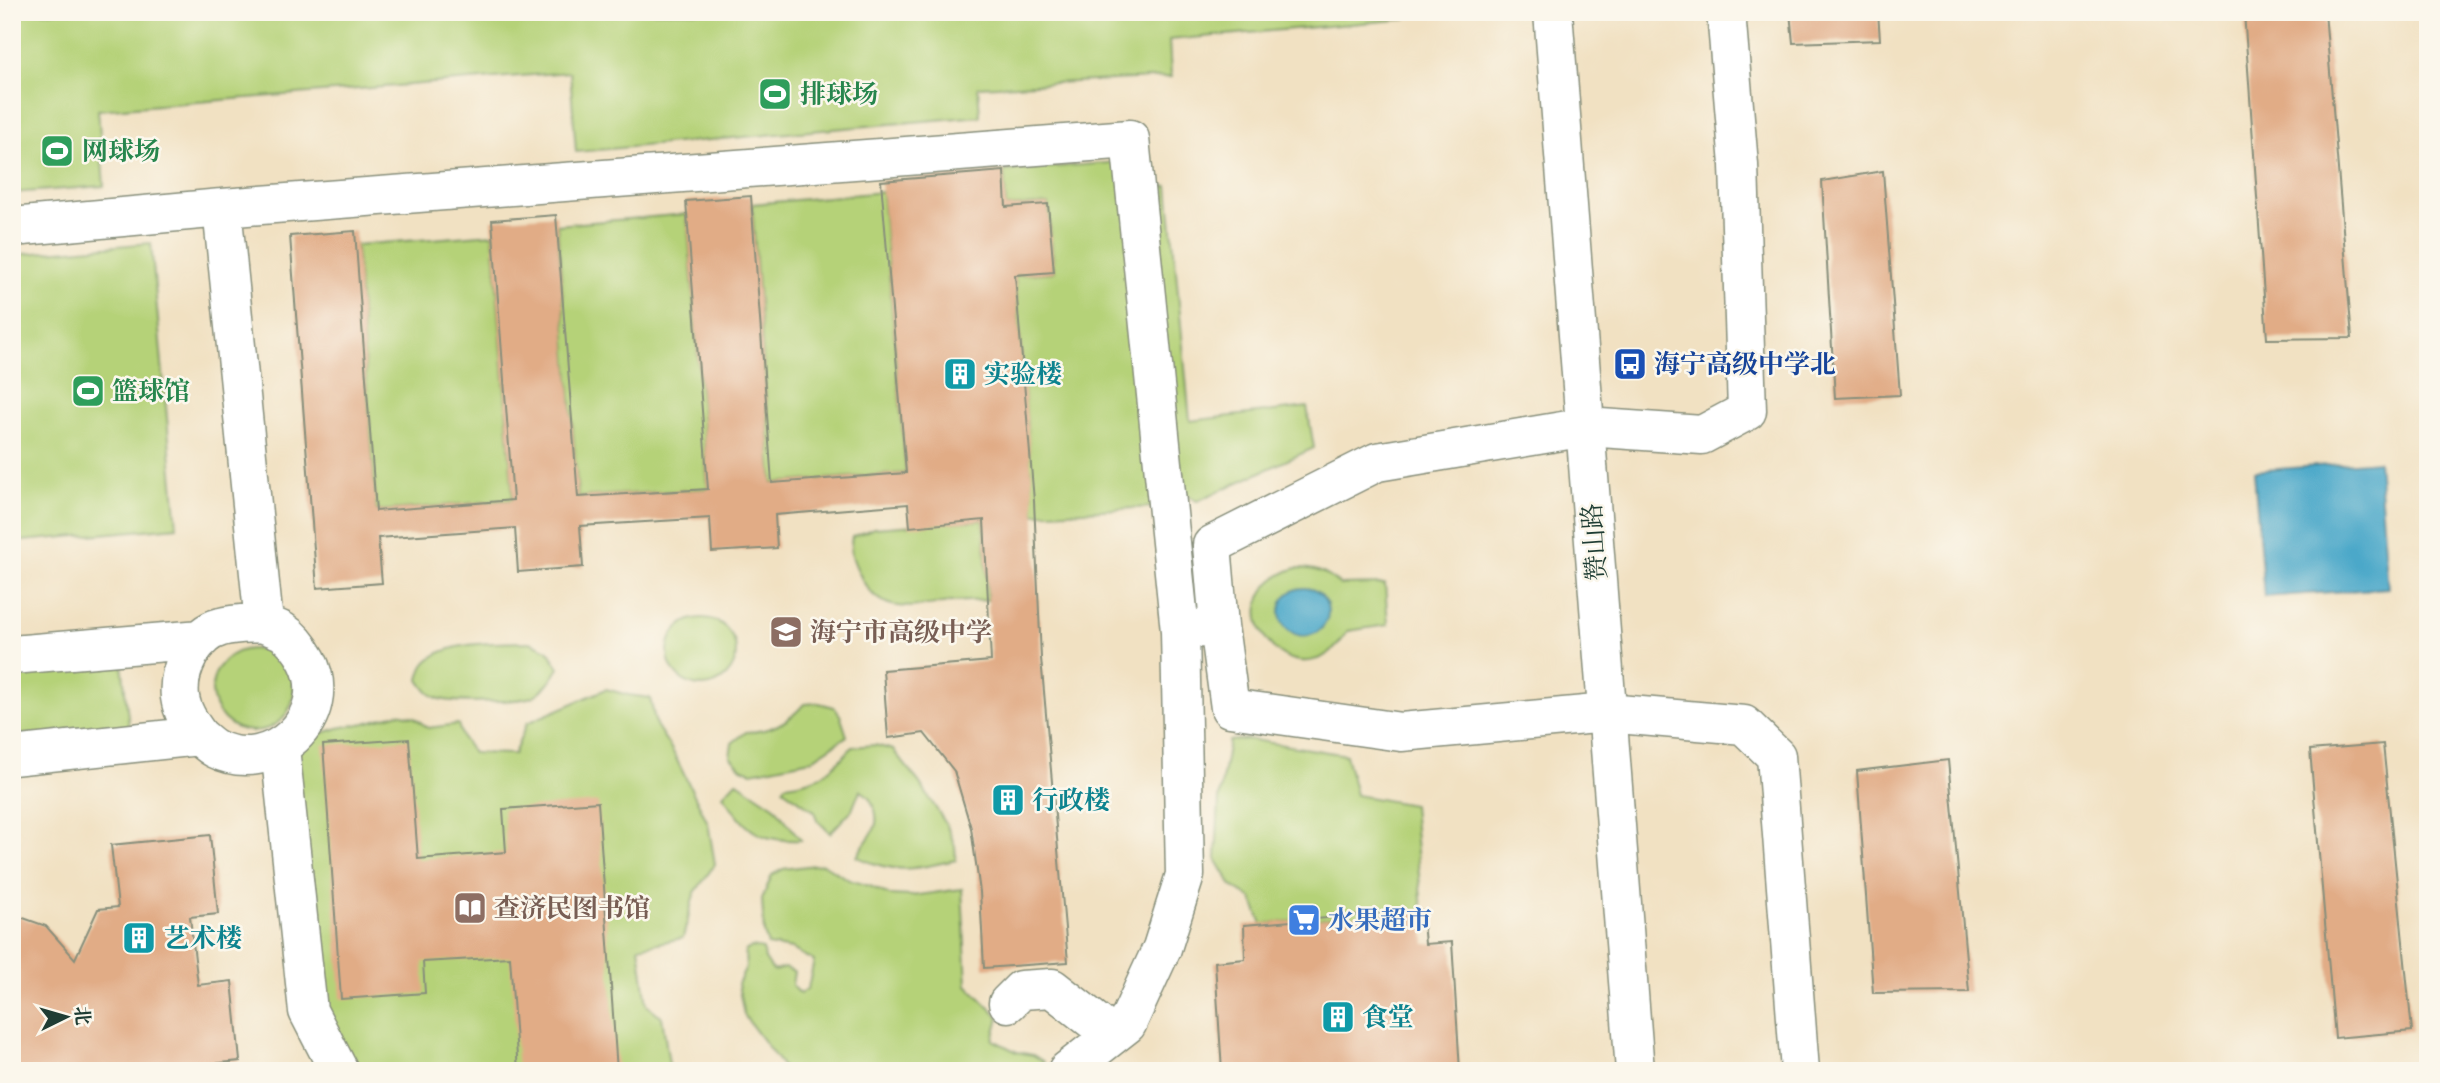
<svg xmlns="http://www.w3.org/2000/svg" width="2440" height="1083" viewBox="0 0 2440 1083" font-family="Vollkorn,'Noto Serif SC',serif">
  <rect width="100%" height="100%" fill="#fbf7ec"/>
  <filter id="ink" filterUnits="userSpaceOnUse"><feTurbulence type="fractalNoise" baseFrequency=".0143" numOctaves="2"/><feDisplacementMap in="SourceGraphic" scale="14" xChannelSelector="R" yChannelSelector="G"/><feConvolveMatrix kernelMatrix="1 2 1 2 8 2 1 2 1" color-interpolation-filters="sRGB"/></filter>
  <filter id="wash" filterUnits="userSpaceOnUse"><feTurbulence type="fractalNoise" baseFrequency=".00686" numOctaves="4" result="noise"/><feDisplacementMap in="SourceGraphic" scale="28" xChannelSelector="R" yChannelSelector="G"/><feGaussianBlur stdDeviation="1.57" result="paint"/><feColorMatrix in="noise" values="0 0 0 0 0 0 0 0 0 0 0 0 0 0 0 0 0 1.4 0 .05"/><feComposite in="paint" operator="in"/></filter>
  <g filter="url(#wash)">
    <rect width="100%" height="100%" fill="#f1e1c2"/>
    <path fill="#b5d278" stroke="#6a8856" stroke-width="2" d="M12,12H1405L1406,19L1169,40L1171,77L978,87L980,116L576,152L570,72L98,110L104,186L12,193Z
      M1132,161L1136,190L1168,186L1190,421L1307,407L1314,448L1197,501L1167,481L1168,506L1034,514L1015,275L1054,272L1048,204L1006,207L1004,171Z
      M882,192L906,473L772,483L752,204Z
      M687,214L708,489L578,497L557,225Z
      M493,234L513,500L376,511L356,245Z
      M151,243L177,527L12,542V255Z
      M984,520L988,600C973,601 958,601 943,603C907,608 877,615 859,573C853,560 849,552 852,537L874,528Z
      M1296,568C1315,568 1326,572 1340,585L1385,584L1388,625L1348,631C1297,716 1205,598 1296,568Z
      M668 652a34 34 0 1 1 68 0a34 34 0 1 1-68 0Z
      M530,642L548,650L559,668C552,679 546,689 534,696C522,702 451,704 437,698C429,695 424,687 419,680C420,675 422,668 425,664C444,640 501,643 530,642Z
      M120,646L131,743L12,756V655Z
      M212 690a41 41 0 1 1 82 0a41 41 0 1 1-82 0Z
      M606,689L628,695L650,698L656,725L672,750L708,823L715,864L694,894L683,938L639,947L647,1005L662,1017L670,1071H339L281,767L313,736L338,728L365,723L399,713L414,717L428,728L458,724L462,737L473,753L514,754L527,723Z
      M819,703L834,707L840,715L847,736L811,760L752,772L741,768L730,756L732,743L746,732C769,732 789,722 804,704Z
      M1247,739L1346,755L1356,795L1413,805L1422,910L1262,924L1252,899L1232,886L1216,859L1219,798L1229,741Z
      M875,745L893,750L919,782L946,824L955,846L956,860C915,869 897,875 857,857C865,838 883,830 874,807C870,798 868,795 860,790L852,810L830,833L817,820L814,811L783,789L785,785C822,780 827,774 852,747Z
      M736,781L775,807L801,840C757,842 746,830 723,795Z
      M823,864L849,880L870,886L889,895L911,896L962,889L967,985L999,1017L993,1040L1017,1052L1033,1055L1044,1062L1039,1071H786L744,1015L738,984L746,968L745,951L752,947L763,949L765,959L773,971L785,968L794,972L792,985L800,994L808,988L814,961L792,949L768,945L764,933L762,899L772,875L783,869Z"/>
    <path fill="#4ba8c9" stroke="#35727e" stroke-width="2" d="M2378,461L2388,588L2264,597L2254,471Z
      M1280 612a24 24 0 1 1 48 0a24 24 0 1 1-48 0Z"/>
    <g id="blocks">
      <path fill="#e1ac86" d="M1790,12H1878L1880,40L1793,43Z
        M2244,12H2325L2352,338L2267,339Z
        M1004,171L1006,207L1048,204L1054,272L1015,275L1034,501L1041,658L1068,962L984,968L980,892L971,828L954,771L924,733L888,738L883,670L991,661L984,520L910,527L908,504L775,515L777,548L712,552L710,518L580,526L583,567L518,572L515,528L378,538L382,583L317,588L290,236L355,231L376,511L513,500L492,220L556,215L578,497L708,489L686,201L751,196L772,483L906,473L881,181Z
        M1883,171L1900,395L1835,398L1822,181Z
        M409,739L418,859L506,852L503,809L598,802L617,1071H518L510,957L423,962L425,993L341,999L323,745Z
        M2383,744L2412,1031L2335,1038L2310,750Z
        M1948,760L1969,992L1873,993L1857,771Z
        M210,835L218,914L190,917L198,985L232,981L240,1061L211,1064L212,1071H12V914L46,926L75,959L98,909L118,907L111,845Z
        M1422,910L1425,944L1452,942L1460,1071H1222L1215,962L1245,959L1244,925Z"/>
    </g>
  </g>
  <g filter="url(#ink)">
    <use href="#blocks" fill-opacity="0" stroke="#888f7b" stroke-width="2"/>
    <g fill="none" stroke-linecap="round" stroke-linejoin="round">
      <defs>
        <path id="minor" d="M12,227L222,208
          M264,623L222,208L1130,139L1180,631
          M1219,626L1212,545L1377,462L1586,427L1702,435L1747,411L1739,165L1726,12
          M12,655L201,639
          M280,748L308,1011L339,1071
          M12,756L199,736C204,740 210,746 216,749C272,777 336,716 307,660C301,649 293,638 282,631C276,628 269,626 263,623H264C251,624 234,623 221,627C193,634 177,671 180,697C182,712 190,724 199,736
          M1008,1003L1021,990L1052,988L1112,1035
          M1067,1071L1127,1024L1162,948L1185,875L1180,631L1219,626L1230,708L1401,732L1607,713L1744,725L1776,756L1800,1071"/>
        <path id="tertiary" d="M1553,12L1635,1071"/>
      </defs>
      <use href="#minor" stroke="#888f7b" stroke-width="41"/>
      <use href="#tertiary" stroke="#888f7b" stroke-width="41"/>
      <use href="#minor" stroke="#fff" stroke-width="38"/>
      <use href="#tertiary" stroke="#fff" stroke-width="38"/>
    </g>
  </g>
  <defs>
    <symbol id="stadium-square" viewBox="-11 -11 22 22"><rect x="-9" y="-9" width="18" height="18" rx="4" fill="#2e9e5b" stroke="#fbf7ec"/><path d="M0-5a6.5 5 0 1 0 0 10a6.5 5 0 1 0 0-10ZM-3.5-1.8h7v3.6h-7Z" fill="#fff"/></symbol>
    <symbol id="bus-square" viewBox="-11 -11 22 22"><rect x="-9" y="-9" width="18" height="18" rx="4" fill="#1a4fb4" stroke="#fbf7ec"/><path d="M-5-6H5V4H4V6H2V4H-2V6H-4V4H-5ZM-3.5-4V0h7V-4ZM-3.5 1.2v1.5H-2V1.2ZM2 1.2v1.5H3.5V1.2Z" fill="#fff"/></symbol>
    <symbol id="building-square" viewBox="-11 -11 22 22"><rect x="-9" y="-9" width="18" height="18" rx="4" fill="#0f9aa8" stroke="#fbf7ec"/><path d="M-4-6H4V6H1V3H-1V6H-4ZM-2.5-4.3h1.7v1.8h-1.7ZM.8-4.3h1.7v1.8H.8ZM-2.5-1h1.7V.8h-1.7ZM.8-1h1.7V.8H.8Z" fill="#fff"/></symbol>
    <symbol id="school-square" viewBox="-11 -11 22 22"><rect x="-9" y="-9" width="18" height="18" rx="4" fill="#8d6e63" stroke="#fbf7ec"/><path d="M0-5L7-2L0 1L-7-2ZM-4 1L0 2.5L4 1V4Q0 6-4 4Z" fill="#fff"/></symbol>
    <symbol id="library-square" viewBox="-11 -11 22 22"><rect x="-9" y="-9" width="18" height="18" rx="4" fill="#8d6e63" stroke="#fbf7ec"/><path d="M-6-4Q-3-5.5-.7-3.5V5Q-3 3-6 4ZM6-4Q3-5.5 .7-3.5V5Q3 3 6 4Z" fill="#fff"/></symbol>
    <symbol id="supermarket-square" viewBox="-11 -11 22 22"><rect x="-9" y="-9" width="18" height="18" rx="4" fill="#3f7fe0" stroke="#fbf7ec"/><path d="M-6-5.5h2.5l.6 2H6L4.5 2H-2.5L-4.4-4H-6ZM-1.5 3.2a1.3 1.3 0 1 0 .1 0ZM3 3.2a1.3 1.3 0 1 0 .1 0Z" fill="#fff"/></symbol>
  </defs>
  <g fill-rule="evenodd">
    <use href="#stadium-square" x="756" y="75" width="38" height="38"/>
    <use href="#stadium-square" x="38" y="132" width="38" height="38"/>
    <use href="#bus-square" x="1611" y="345" width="38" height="38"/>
    <use href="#building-square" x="941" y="355" width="38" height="38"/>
    <use href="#stadium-square" x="69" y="372" width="38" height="38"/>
    <use href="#school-square" x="767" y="613" width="38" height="38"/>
    <use href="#building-square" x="989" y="781" width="38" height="38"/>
    <use href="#library-square" x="451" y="889" width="38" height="38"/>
    <use href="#supermarket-square" x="1285" y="901" width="38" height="38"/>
    <use href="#building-square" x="120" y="919" width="38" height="38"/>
    <use href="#building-square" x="1319" y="998" width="38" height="38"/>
  </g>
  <g text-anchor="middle" stroke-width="5" stroke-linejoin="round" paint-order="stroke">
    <g font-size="26" font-weight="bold" fill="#27864d" stroke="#fbf7ec" text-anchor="start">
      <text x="800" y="103">排球场</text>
      <text x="82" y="160">网球场</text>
      <text x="112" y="400">篮球馆</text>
    </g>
    <g font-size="26" font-weight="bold" fill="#164399" stroke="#fbf7ec" text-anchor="start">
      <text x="1654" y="373">海宁高级中学北</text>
    </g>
    <g font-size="26" font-weight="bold" fill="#0d838f" stroke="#fbf7ec" text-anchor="start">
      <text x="984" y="383">实验楼</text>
      <text x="1032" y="809">行政楼</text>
      <text x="164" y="947">艺术楼</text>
      <text x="1362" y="1026">食堂</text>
    </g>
    <g font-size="26" fill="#1f3d34" stroke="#fbf7ec">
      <text transform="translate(1594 542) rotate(-94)" y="9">赞山路</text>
    </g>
    <g font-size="26" font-weight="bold" fill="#785e54" stroke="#fbf7ec" text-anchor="start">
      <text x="810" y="641">海宁市高级中学</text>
      <text x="494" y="917">查济民图书馆</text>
    </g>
    <g font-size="26" font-weight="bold" fill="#366cbe" stroke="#fbf7ec" text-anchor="start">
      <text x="1328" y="929">水果超市</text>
    </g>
  </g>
  <rect width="2440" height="1083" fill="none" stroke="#fbf7ec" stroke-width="42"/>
  <g transform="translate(66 1017) rotate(85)" stroke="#fbf7ec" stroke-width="5" paint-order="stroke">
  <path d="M0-5L12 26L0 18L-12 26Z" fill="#1f3d34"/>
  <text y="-10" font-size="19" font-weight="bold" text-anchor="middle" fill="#1f3d34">北</text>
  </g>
</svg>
